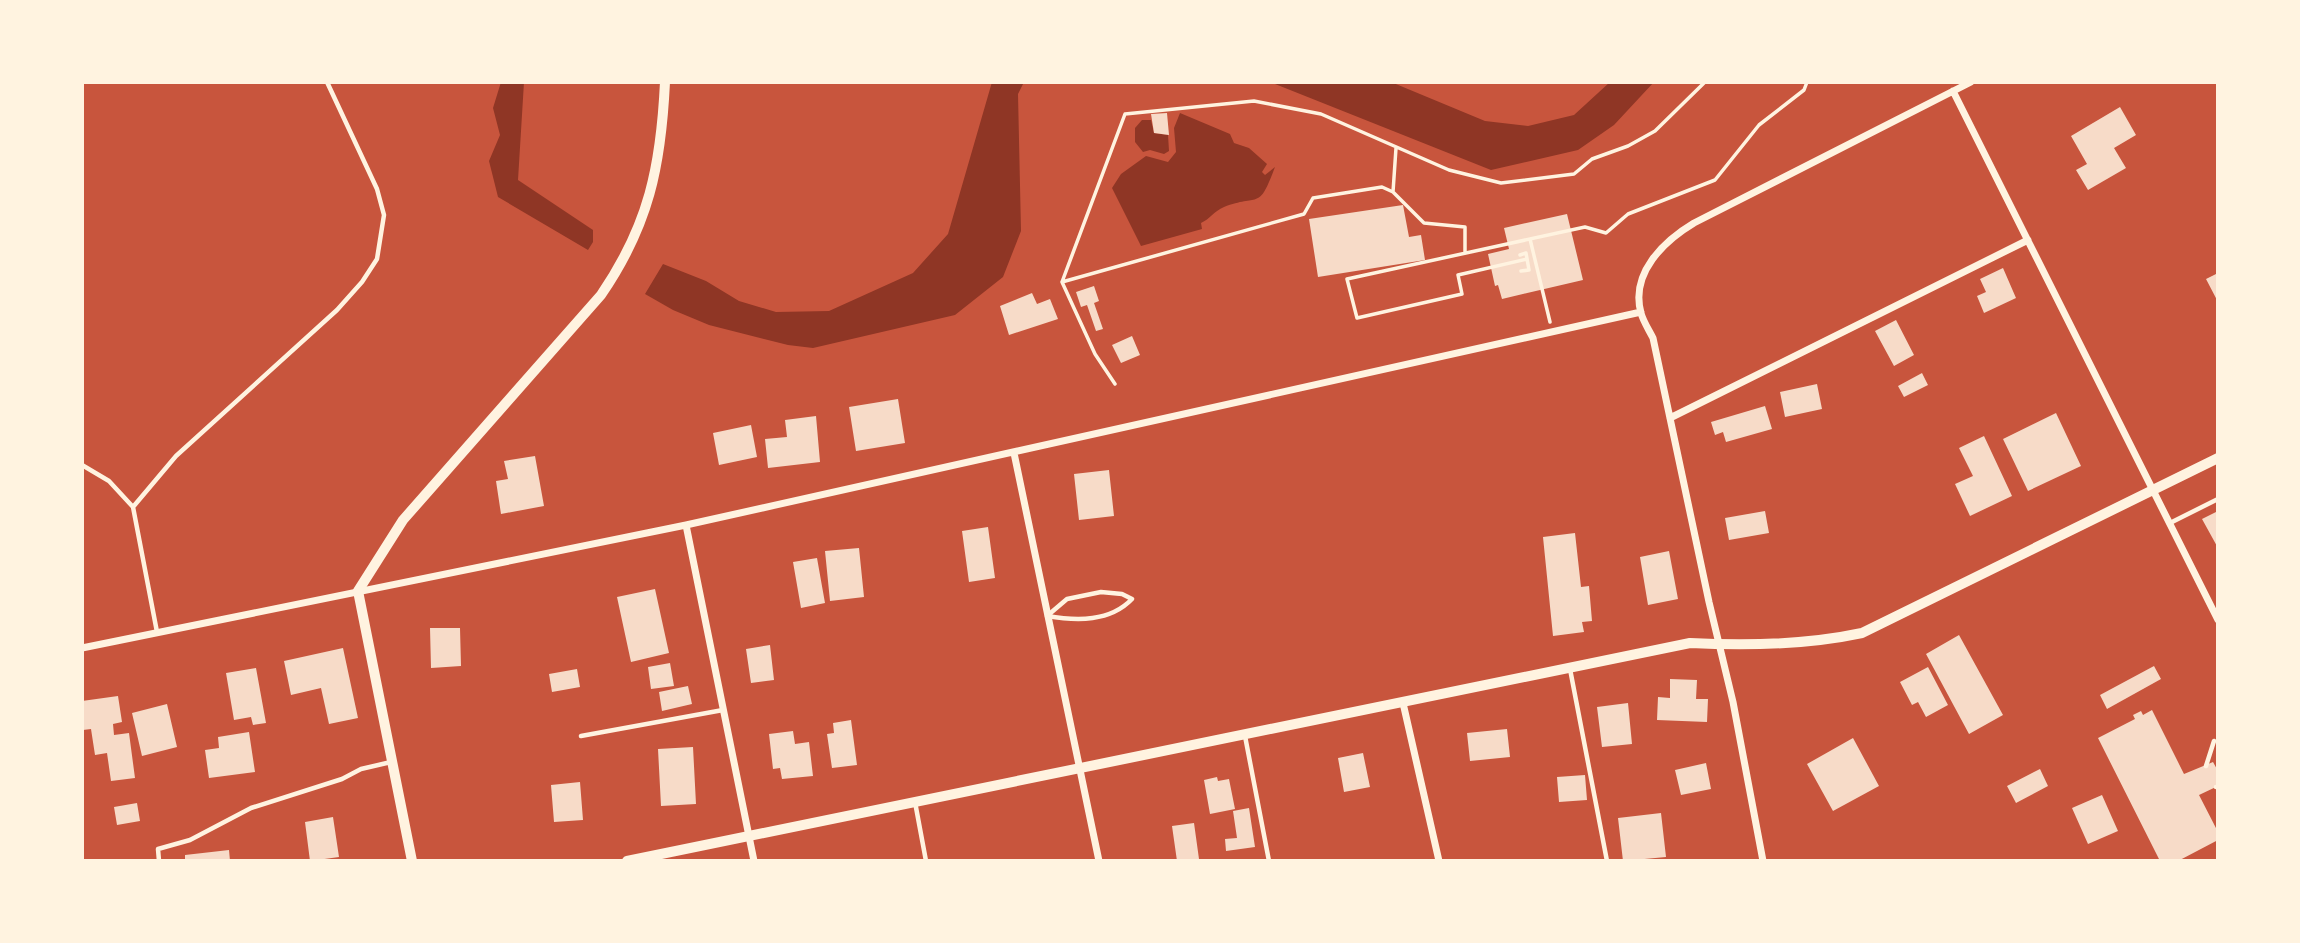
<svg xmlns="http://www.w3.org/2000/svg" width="2300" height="943" viewBox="0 0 2300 943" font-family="'Titillium Web',sans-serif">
  <rect width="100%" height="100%" fill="#c8553d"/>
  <path fill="#8f3625" d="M501,82H524L518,180L593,230V242L588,250L498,197L489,161L500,135L493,108Z
    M992,82H1024L1018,94L1021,231L1003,277L955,315L813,348L788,345L709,325L673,310L645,294L663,264L706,281L739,301L776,312L829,311L913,273L948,234Z
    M1270,82H1391L1485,121L1528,126L1574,115L1610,82H1654L1614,125L1578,150L1491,170Z
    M1180,113L1230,134L1234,143L1249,148L1267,164L1262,172L1265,175L1275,167C1258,212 1261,193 1224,207C1214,211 1210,219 1201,223L1202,229L1141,246L1112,188L1121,174L1146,156L1168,162L1176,152L1174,128Z
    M1142,120H1151L1154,133L1168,135L1169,151L1164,154L1150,150L1143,152L1135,142V128Z"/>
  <path fill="#f7dbc8" d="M2120,107L2136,135L2114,148L2126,168L2088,190L2076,170L2087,164L2071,136Z
    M1167,113L1169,135L1154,133L1151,114Z
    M1403,205L1409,237L1421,235L1425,260L1318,277L1309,219Z
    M1567,214L1583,280L1502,299L1498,285L1495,286L1488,254L1509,249L1504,228Z
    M2003,268L2016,298L1984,313L1977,296L1986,292L1980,279Z
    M2218,273V302L2206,279Z
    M1094,286L1099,301L1094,303L1103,329L1096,331L1087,305L1081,307L1076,292Z
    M1032,293L1037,304L1050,299L1058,319L1009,335L1000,306Z
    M1896,320L1914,355L1894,366L1875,331Z
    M1132,336L1140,355L1121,363L1112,345Z
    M1922,373L1928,385L1904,397L1898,386Z
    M1817,384L1822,409L1785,417L1780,392Z
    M898,399L905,443L856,451L849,407Z
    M1765,406L1772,429L1726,442L1723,432L1715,435L1711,422Z
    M2056,413L2081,466L2028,491L2003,439Z
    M816,416L820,462L768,468L765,439L787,437L785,420Z
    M751,425L757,457L719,465L713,433Z
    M1984,436L2012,496L1970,516L1955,484L1973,476L1959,448Z
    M535,456L544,506L501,514L496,481L508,479L504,461Z
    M1109,470L1114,516L1079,520L1074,474Z
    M1765,511L1769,533L1729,540L1725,518Z
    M2218,511V548L2202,519Z
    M988,527L995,578L969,582L962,531Z
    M1575,533L1581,587L1589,586L1592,621L1582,622L1584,632L1553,636L1543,537Z
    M859,548L864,597L830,601L825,551Z
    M1669,551L1678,599L1648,605L1640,557Z
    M817,558L825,603L801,608L793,562Z
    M655,589L669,653L631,662L617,597Z
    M430,628H460L461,666L431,668Z
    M1959,635L2003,715L1969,734L1926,654Z
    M770,645L774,680L751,683L746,649Z
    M343,648L358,718L329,724L321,688L291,695L284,661Z
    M670,663L674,686L651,689L648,667Z
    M2154,666L2161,679L2107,709L2100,695Z
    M1928,667L1948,705L1926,717L1918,702L1912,705L1900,682Z
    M256,668L266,723L253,725L251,717L234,720L226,673Z
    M577,669L580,687L552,692L549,674Z
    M1670,679L1697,680L1696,699H1708L1707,722L1657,720L1658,697L1670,698Z
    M688,686L692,704L662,711L659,692Z
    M118,696L122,722L113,724L114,735L129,733L135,778L111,781L107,753L95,755L91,729L83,730L82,701Z
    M1628,703L1632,744L1602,747L1597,707Z
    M167,704L177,747L142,756L132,713Z
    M2152,710L2184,774L2213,762L2218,771V786L2199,795L2218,832V840L2178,861H2160L2098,738L2135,719L2133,715L2141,711L2143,715Z
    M851,720L857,765L832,768L827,734L834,733L833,723Z
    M1507,729L1510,757L1470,761L1467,733Z
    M793,731L795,744L809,742L813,776L782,779L780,768L773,769L769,734Z
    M249,732L255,772L209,778L205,750L219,748L218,737Z
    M1853,738L1879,786L1833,811L1807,764Z
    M693,747L696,804L661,806L658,749Z
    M1363,753L1370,787L1344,792L1338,758Z
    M1706,763L1711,789L1681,795L1675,770Z
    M2040,769L2048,786L2016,803L2007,786Z
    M1585,775L1587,800L1559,802L1557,777Z
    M1217,777L1218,781L1229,779L1235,809L1210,814L1204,780Z
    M580,782L583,820L554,822L551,785Z
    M2102,795L2118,831L2088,844L2072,808Z
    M137,803L140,821L117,825L114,807Z
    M1249,808L1255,847L1226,851L1225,839L1237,838L1233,811Z
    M1661,813L1666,857L1623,861L1618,818Z
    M333,817L339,857L310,861L305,822Z
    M1194,823L1199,859L1177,861L1172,826Z
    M229,850L230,861H185V855Z"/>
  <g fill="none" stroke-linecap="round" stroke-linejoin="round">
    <path stroke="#fff3e0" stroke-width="3.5" d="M1396,148L1393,192L1424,223L1465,227V253
      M1530,239L1550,322
      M1520,255L1526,253L1529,270L1521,271
      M1527,259L1458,275L1462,294L1357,318L1347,279L1585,227L1606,233L1628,214L1715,180L1759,125L1804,90L1807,82
      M1062,282L1304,214L1313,198L1382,187L1393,192
      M1115,384L1095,354L1062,282L1125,114L1254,101L1321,114L1449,170L1501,183L1574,174L1592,159L1628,146L1655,131L1705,82"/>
    <path stroke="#fff3e0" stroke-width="4.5" d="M82,465L109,481L133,507L176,456L337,310L362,282L377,259L384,215L377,189L327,82
      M133,507L157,632
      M2170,523L2218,499
      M1101,592L1122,594L1132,599C1110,622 1077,621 1047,616L1067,599Z
      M1570,669L1607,861
      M581,736L723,710
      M1245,736L1269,861
      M2206,766L2214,741
      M2216,787H2218
      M915,802L926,861
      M159,861L158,849L190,840L251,808L342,779L361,769L391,762"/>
    <path stroke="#fff3e0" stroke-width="7" d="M1953,91L2218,620
      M1670,418L2028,240
      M1014,453L1099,861
      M686,525L754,861
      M82,648L686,525L1641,312
      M1403,703L1439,861
      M1763,861L1733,702L1709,602L1653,338C1649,330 1643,321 1641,313C1630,273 1664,241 1694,223L1971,82"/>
    <path stroke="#fff3e0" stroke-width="10" d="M412,861L358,591L403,520L601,295C649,225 661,166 665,82
      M627,861L1690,643C1747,646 1806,645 1862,633L2218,458"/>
  </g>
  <rect width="2300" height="943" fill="none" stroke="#fff3e0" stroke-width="168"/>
</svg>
